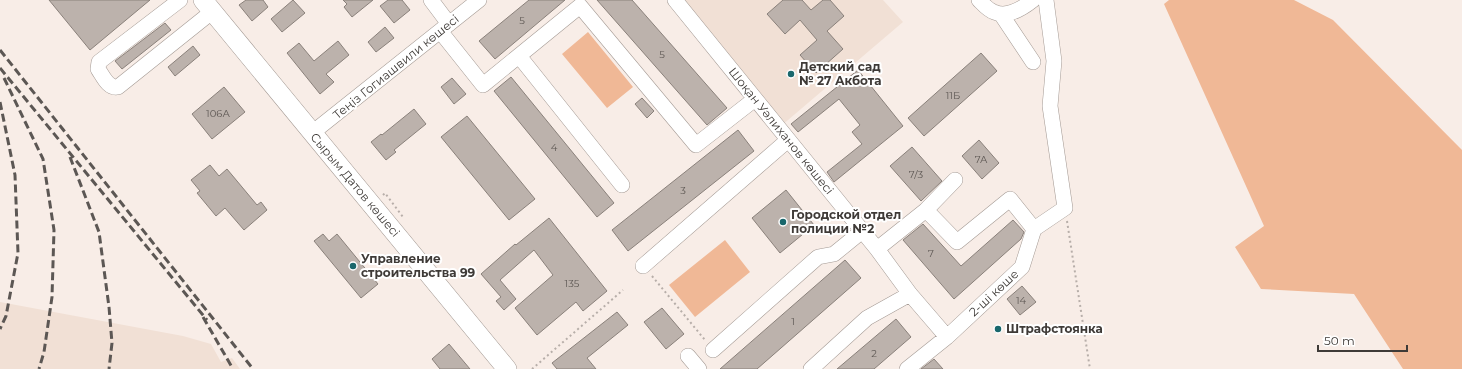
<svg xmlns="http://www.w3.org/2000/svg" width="1462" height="369" viewBox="0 0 1462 369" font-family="Montserrat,sans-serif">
  <rect width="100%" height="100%" fill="#f8ede7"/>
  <path fill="#f1e0d5" d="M684,0H883L903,22L781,126Z
    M0,302L183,336L211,344L221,362L232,358L240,369H0Z"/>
  <path fill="#f0b896" d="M1169,0H1294L1333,20L1462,150V369H1403L1354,294L1261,289L1235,247L1264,226L1164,4Z
    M588,32L633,87L607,108L562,54Z
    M725,240L750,272L695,317L669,285Z"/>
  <path fill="#bcb2ac" stroke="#8a817b" d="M49,0H150L90,50Z
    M246,0H263L268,7L252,21L239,5Z
    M293,0L305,13L282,32L271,19Z
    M343,0H373L352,17L344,7L347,4Z
    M388,0H402L410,10L394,23L380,6Z
    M529,0H565L495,59L479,41Z
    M597,0H632L727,108L707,125Z
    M783,0H802L811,10L823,0H830L844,16L827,31L843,49L816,73L800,55L817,40L800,20L785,34L767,14Z
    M165,23L171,30L122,69L115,61Z
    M385,27L394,38L376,52L368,42Z
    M338,41L349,55L326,74L334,82L320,94L287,53L299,43L314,61Z
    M193,46L200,55L175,76L168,67Z
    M981,53L997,71L924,136L908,118Z
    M858,70L903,126L834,182L827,172L862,144L852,132L860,125L839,99L798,132L791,124Z
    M511,77L614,203L597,217L494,91Z
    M452,78L466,94L454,104L441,87Z
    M224,87L245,112L212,139L192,114Z
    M642,98L654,111L647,118L635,104Z
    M414,109L426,124L394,150L396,152L386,160L371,142L381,134L382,135Z
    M467,116L535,199L509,220L441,137Z
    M738,130L754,151L628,251L612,230Z
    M979,140L999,163L982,179L962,156Z
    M912,147L942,181L921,201L890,166Z
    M210,165L219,176L227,169L257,205L261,202L267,210L244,230L225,208L216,216L197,193L200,191L191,180Z
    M786,190L814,225L780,253L752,218Z
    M549,218L607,291L583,311L576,302L537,335L515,308L553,275L534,250L500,280L516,299L504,310L496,301L501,297L481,274L515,244L516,245Z
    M1013,220L1024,232L1021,239L954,299L903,240L923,224L961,266Z
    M323,234L329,241L337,234L378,284L361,298L314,241Z
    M845,260L861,278L757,369H720Z
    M1022,286L1036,302L1020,315L1007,299Z
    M662,308L684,334L666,349L644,322Z
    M617,312L628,325L587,358L596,369H557L552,363Z
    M896,319L911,337L874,369H837Z
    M449,344L470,369H440L432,359Z
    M934,359L943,369H921Z"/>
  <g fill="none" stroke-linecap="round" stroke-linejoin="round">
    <defs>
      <path id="minor" d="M180,0L99,62L98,69C103,76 108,89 118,87L213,11
        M431,0L449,24
        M675,0L877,249L910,294L947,337
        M979,0C983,4 988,10 994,12C1007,18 1023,8 1033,0
        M1001,14L1033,62
        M440,31L483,85L580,6L696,145L755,99
        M519,56L622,185
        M312,133L479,0
        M926,210L955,180
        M877,249L926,210L957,242L1010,199L1034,229
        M643,266L788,140
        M713,350L818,257L834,254L861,232
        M688,356L699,369
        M811,369L867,318L910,294
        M907,369L947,337L1022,267L1034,229L1065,208L1050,106L1054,61L1046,0"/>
      <path id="major" d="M203,0L507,369"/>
    </defs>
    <use href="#minor" stroke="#a49a94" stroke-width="16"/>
    <use href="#major" stroke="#a49a94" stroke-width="20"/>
    <path stroke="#b7aea9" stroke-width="2" stroke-dasharray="2 3" stroke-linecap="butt" d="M383,195L385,193L403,217
      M1067,221L1090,369
      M652,276L705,340
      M532,369L623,290"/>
    <use href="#minor" stroke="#fff" stroke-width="15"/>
    <use href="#major" stroke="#fff" stroke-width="19"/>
    <path stroke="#5c5754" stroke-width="3" stroke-dasharray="8 4" stroke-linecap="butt" d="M0,50L253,369
      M0,68L207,320
      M4,78L43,159L54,230L52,297L44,352L39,369
      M0,102L15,175L18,253L6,316L0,329
      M70,157L99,232L109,307L112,343L109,369
      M203,317L233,369"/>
  </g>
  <g fill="#19676c" stroke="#fff" stroke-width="1.5">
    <circle cx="791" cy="74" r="4"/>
    <circle cx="783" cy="222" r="4"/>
    <circle cx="353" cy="266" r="4"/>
    <circle cx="998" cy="329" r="4"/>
  </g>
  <g text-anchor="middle" stroke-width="4" stroke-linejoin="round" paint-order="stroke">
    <g font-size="10" fill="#5e5854">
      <text x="522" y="24">5</text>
      <text x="662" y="58">5</text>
      <text x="953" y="99">11Б</text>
      <text x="218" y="117">106А</text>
      <text x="554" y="151">4</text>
      <text x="981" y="163">7А</text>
      <text x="916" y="178">7/3</text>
      <text x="683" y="194">3</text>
      <text x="931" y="257">7</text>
      <text x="572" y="287">135</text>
      <text x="1021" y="304">14</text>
      <text x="793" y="325">1</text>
      <text x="874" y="357">2</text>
    </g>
    <g font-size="12" fill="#3e3a37" stroke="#fff">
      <text transform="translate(396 67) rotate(-39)" y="4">Теңіз Гогиашвили көшесі</text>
      <text transform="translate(781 131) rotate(51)" y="4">Шоқан Уәлиханов көшесі</text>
      <text transform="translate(355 185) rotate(50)" y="4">Сырым Датов көшесі</text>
      <text transform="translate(994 293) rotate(-43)" y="4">2-ші көше</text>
    </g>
    <g font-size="12" font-weight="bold" fill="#3e3a37" stroke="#fff" text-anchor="start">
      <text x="799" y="71">Детский сад<tspan x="799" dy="14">№ 27 Акбота</tspan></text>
      <text x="791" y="219">Городской отдел<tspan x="791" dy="14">полиции №2</tspan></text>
      <text x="361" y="263">Управление<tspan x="361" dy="14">строительства 99</tspan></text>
      <text x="1006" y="333">Штрафстоянка</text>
    </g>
  </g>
  <path d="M1318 345v6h89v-6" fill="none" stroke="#3e3a37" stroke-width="2"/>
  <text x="1324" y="345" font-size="12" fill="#3e3a37" stroke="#ffffff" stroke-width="3" paint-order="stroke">50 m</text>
</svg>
